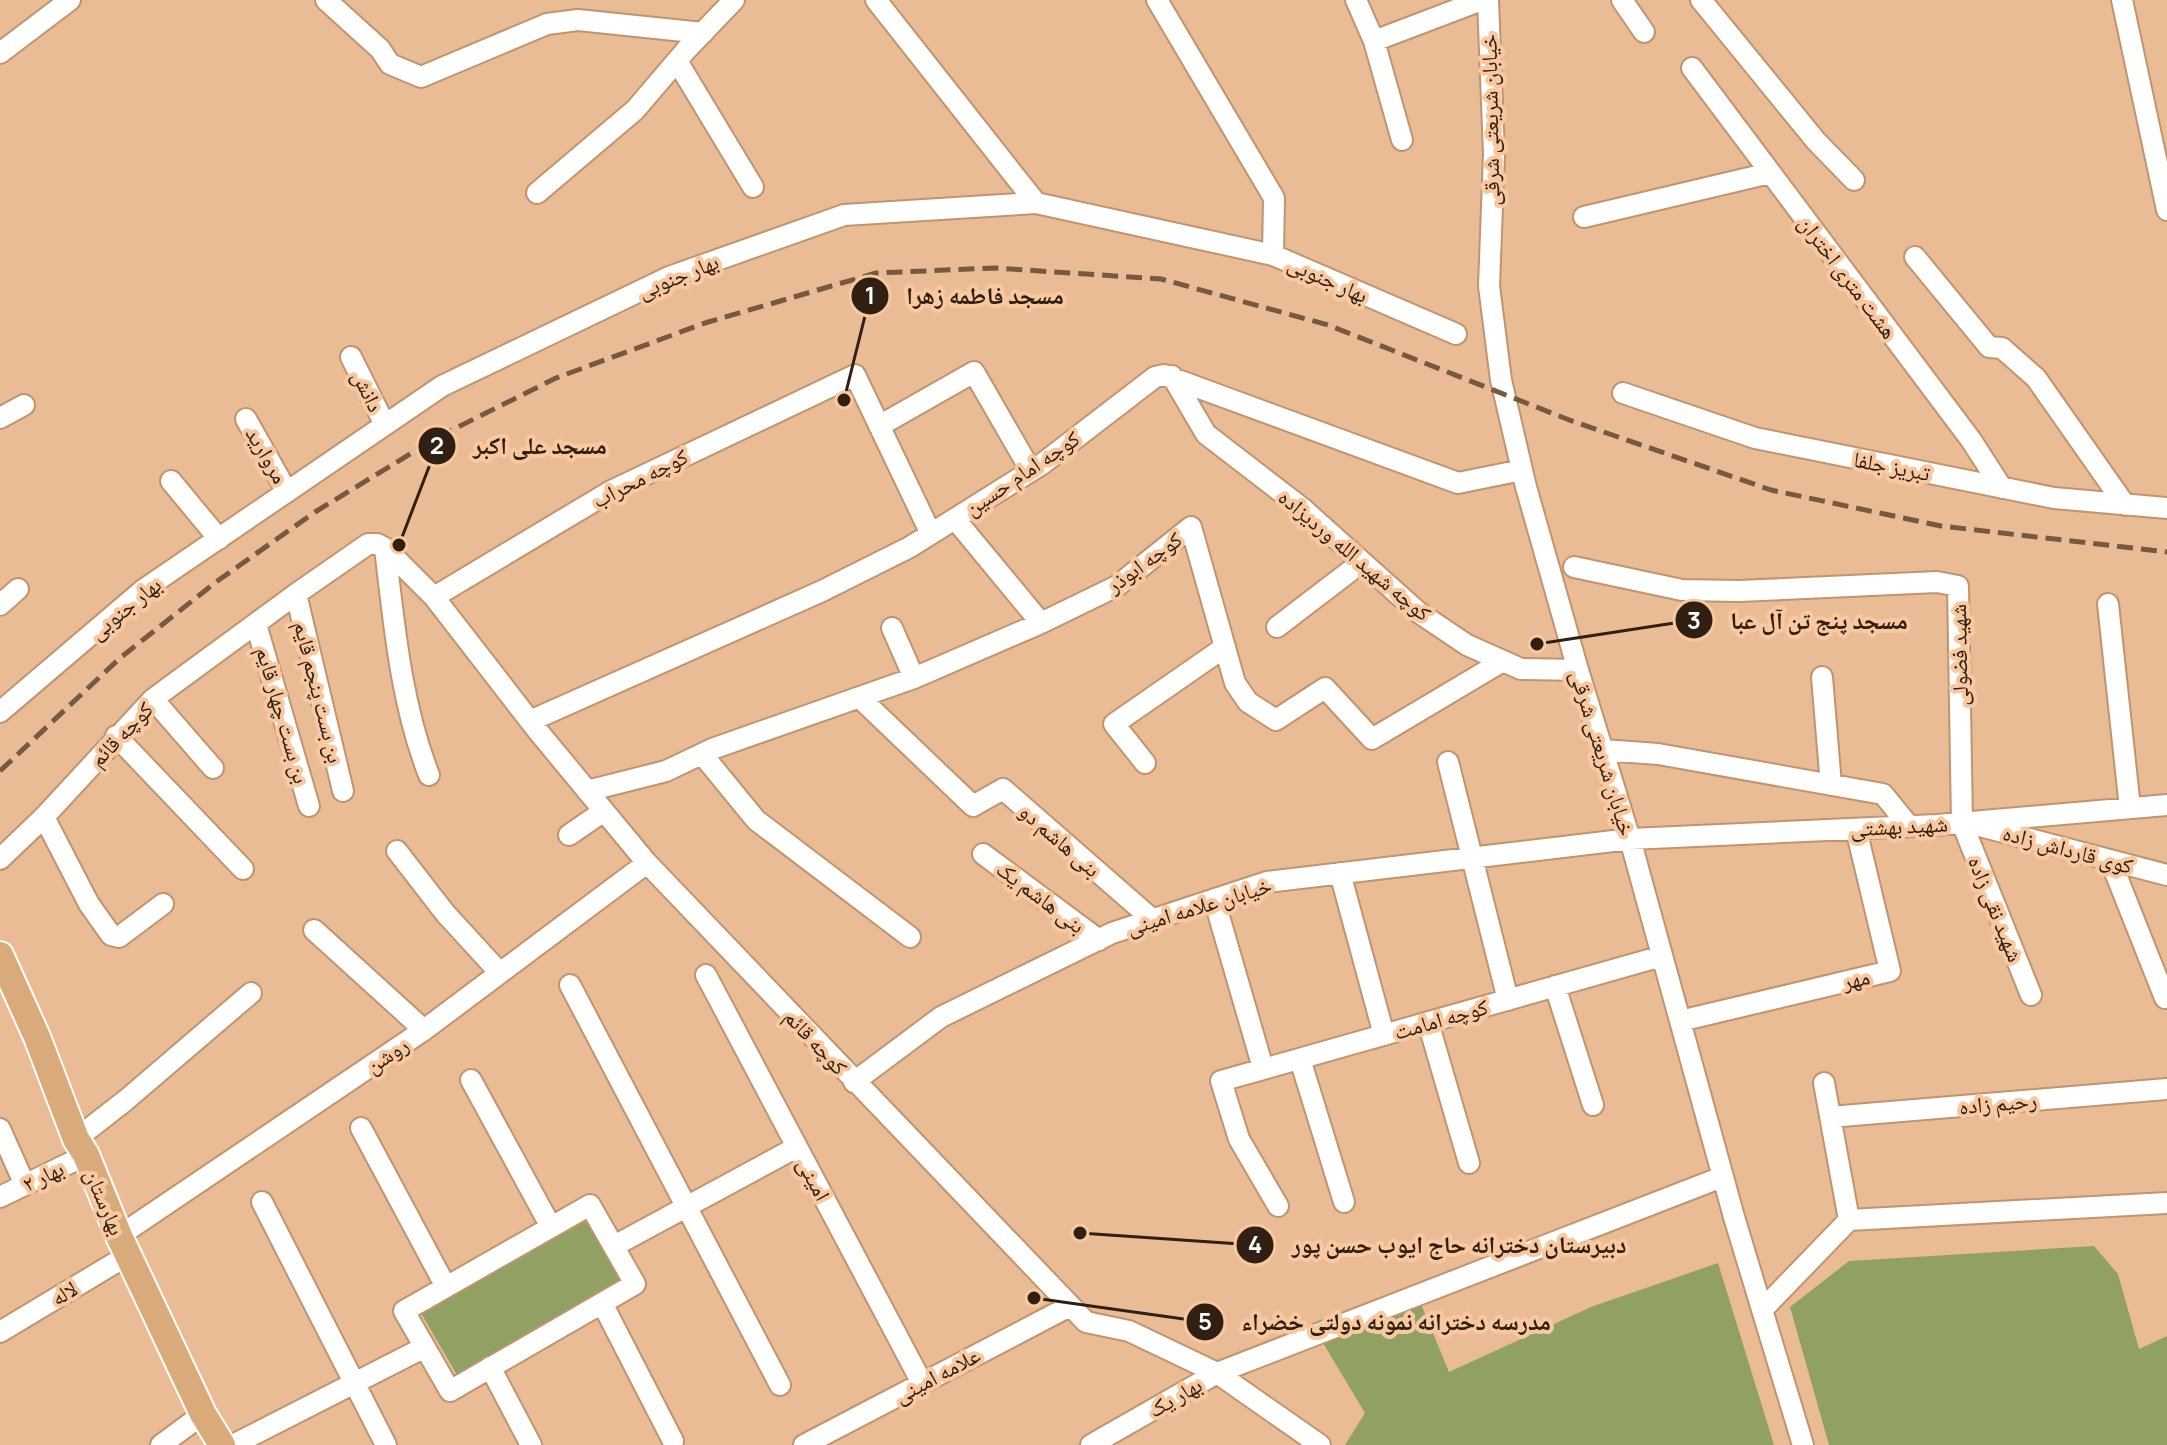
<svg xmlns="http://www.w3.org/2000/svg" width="2167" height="1445" viewBox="0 0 2167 1445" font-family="Manrope,'Noto Naskh Arabic',sans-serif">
  <rect width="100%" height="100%" fill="#eabc95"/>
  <path fill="#90a163" d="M585,1219L621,1281L457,1375L421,1313Z
    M2094,1246L2118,1274L2139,1349L2167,1336V1445H1829L1790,1307L1849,1261Z
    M1718,1263L1774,1445H1345L1365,1413L1320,1338L1418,1297L1449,1372L1591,1307Z"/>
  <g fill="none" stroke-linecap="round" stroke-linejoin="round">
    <defs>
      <path id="minor" d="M326,0L380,49L390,64L421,77L547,24L578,20L703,33
        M876,0L1036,203
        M1157,0L1274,198L1273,255
        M1356,0L1374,41L1482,0
        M1488,0L1494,154L1489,286L1501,380L1526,487L1578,670L1630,839L1734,1217L1803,1445
        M1622,0L1644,32
        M1701,0L1816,141L1854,180
        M2122,0L2167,210
        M1374,41L1402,140
        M0,53L70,0
        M677,61L753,187
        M1692,68L1971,440L2002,488
        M537,193L635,110L687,49L734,0
        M1584,217L1770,173
        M1915,257L1989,347L2002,348L2036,378L2125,505
        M351,357L385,425
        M1172,376L1206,434L1302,508L1418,612L1467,645L1521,669L1578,670
        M1623,393L1755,438L2054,498L2167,508
        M0,418L24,405
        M246,419L287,492
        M879,426L974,372L1031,471
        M171,481L219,539
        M955,519L1041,623
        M385,548C394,624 401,704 429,775
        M1574,567L1682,590L1739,591L1937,582L1958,586L1962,823L2031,995
        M296,594L343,791
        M434,597L611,491L855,375L931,534
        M2108,604L2130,808
        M0,605L18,589
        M256,624L309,806
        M1277,627L1362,562
        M892,628L914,678
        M1822,677L1831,785
        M860,698L973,806L1003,789L1153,920
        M153,699L213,768
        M0,712L143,590L442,386L669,277L844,215L1036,203L1273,255L1456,334
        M530,721L822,591L910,547L1042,464L1155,377L1164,375L1458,483L1522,470
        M116,736L243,869
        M1603,750L1658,754L1883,794L1909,826
        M702,754L756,820L910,937
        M1448,762L1508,1000
        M1145,763L1114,724L1225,647
        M587,791L666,771L712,749L914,678L1041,623L1117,586L1191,527L1235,683L1248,702L1276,720L1325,688L1372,739L1503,661
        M44,817L89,904L111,935L119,937L163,904
        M1980,826L2167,875
        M569,835L604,811
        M397,851L445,913L500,973
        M983,854L1099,940
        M0,859L44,817L153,699L296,594L368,544H377L385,548L434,597L537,730L647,863L1086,1322L1129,1331L1217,1373L1320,1445
        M2111,862L2165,998
        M1340,873L1384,1035
        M1214,899L1263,1068
        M314,930L424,1030
        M706,975L922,1383
        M570,985L780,1385
        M1555,986L1593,1105
        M1680,1021L1890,971L1856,829
        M1428,1022L1469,1163
        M1300,1059L1344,1202
        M471,1080L551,1227
        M854,1082L941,1017L1112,933L1267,882L1630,839L1937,825L2167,805
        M1830,1117L2167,1089
        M361,1128L446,1287
        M0,1129L25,1185
        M76,1139L126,1100L251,993
        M0,1197L86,1155
        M262,1202L386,1445
        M590,1205L635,1284L450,1391L404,1311Z
        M1278,1206L1239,1139L1221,1081L1662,956
        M1849,1220L2167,1203
        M119,1236L424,1030L647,863
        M614,1246L797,1147
        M602,1303L673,1441
        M1762,1310L1849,1220L1824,1083
        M0,1332L128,1255
        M490,1367L531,1445
        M161,1445L203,1414
        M233,1445L425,1347
        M804,1445L1070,1306
        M1091,1445L1217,1373L1722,1177"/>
      <path id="major" d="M0,955L37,1037L76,1139L86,1155L119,1236L203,1414L222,1445"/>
    </defs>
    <use href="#minor" stroke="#c1946e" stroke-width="24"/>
    <use href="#major" stroke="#fff" stroke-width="30"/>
    <use href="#minor" stroke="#fff" stroke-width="20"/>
    <use href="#major" stroke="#d9ab7a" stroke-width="26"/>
    <path stroke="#755941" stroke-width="5" stroke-dasharray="16 8" stroke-linecap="butt" d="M0,771L120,658L216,582L315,512L438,437L556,378L705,323L876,273L995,268L1161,279L1328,325L1572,421L1771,490L1941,526L2167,552"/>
  </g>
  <g text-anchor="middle" stroke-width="8" stroke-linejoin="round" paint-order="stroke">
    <g font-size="22" fill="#312011" stroke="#f8c9a1">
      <text transform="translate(1490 120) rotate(-91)" y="8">خیابان شریعتی شرقی</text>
      <text transform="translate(678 276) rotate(-22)" y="8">بهار جنوبی</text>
      <text transform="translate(1848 277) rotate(53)" y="8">هشت متری اختران</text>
      <text transform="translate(1328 279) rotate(24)" y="8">بهار جنوبی</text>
      <text transform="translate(368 391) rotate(64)" y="8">دانش</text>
      <text transform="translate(267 455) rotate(60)" y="8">مروارید</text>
      <text transform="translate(1892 466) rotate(11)" y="8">تبریز جلفا</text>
      <text transform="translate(1022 473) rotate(-34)" y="8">کوچه امام حسین</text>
      <text transform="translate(640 478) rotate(-27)" y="8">کوچه محراب</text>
      <text transform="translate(1355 555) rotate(40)" y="8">کوچه شهید الله وردیزاده</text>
      <text transform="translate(1144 562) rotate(-36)" y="8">کوچه ابوذر</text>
      <text transform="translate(125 608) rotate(-39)" y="8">بهار جنوبی</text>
      <text transform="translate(1959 655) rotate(-91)" y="8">شهید فضولی</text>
      <text transform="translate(319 692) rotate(76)" y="8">بن بست پنجم قایم</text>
      <text transform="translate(283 715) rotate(74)" y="8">بن بست چهار قایم</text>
      <text transform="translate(121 734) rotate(-46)" y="8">کوچه قائم</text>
      <text transform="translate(1603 753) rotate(73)" y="8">خیابان شریعتی شرقی</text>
      <text transform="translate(1899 826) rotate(-3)" y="8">شهید بهشتی</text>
      <text transform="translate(1060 840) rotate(41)" y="8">بنی هاشم دو</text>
      <text transform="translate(2068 849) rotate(15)" y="8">کوی قارداش زاده</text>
      <text transform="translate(1041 897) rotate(37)" y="8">بنی هاشم یک</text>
      <text transform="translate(1199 906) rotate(-17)" y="8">خیابان علامه امینی</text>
      <text transform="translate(1996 909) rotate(68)" y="8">شهید نقی زاده</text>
      <text transform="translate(1856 979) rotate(-13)" y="8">مهر</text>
      <text transform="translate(1441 1019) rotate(-16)" y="8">کوچه امامت</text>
      <text transform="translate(816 1042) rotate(47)" y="8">کوچه قائم</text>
      <text transform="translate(387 1055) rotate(-34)" y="8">روشن</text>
      <text transform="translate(1998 1103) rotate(-5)" y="8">رحیم زاده</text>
      <text transform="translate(43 1176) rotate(-26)" y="8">بهار ۲</text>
      <text transform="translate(814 1179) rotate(62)" y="8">امینی</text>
      <text transform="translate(105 1202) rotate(67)" y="8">بهارستان</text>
      <text transform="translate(64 1293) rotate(-31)" y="8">لاله</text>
      <text transform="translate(937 1375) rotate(-28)" y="8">علامه امینی</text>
      <text transform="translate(1175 1397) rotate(-30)" y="8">بهار یک</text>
    </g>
  </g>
  <path fill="none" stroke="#312011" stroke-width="3" d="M844 400L870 296M399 545L437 446M1537 644L1694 620M1080 1233L1255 1245M1034 1298L1205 1322"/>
  <g fill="#312011" stroke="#f8c9a1" stroke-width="3">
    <circle cx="844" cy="400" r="8"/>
    <circle cx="399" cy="545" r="8"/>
    <circle cx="1537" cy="644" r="8"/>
    <circle cx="1080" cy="1233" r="8"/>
    <circle cx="1034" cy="1298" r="8"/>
    <circle cx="870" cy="296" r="20"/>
    <circle cx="437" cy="446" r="20"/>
    <circle cx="1694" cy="620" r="20"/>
    <circle cx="1255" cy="1245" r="20"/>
    <circle cx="1205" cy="1322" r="20"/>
  </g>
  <g font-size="24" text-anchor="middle" font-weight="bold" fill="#fff">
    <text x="870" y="304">1</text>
    <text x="437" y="454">2</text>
    <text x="1694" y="629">3</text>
    <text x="1255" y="1253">4</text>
    <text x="1205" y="1330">5</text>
  </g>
  <g font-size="24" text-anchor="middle" font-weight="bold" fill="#312011" stroke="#f8c9a1" stroke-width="8" stroke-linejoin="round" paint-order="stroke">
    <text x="985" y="304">مسجد فاطمه زهرا</text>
    <text x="540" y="454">مسجد علی اکبر</text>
    <text x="1819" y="629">مسجد پنج تن آل عبا</text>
    <text x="1459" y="1253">دبیرستان دخترانه حاج ایوب حسن پور</text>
    <text x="1396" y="1330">مدرسه دخترانه نمونه دولتی خضراء</text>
  </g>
</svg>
